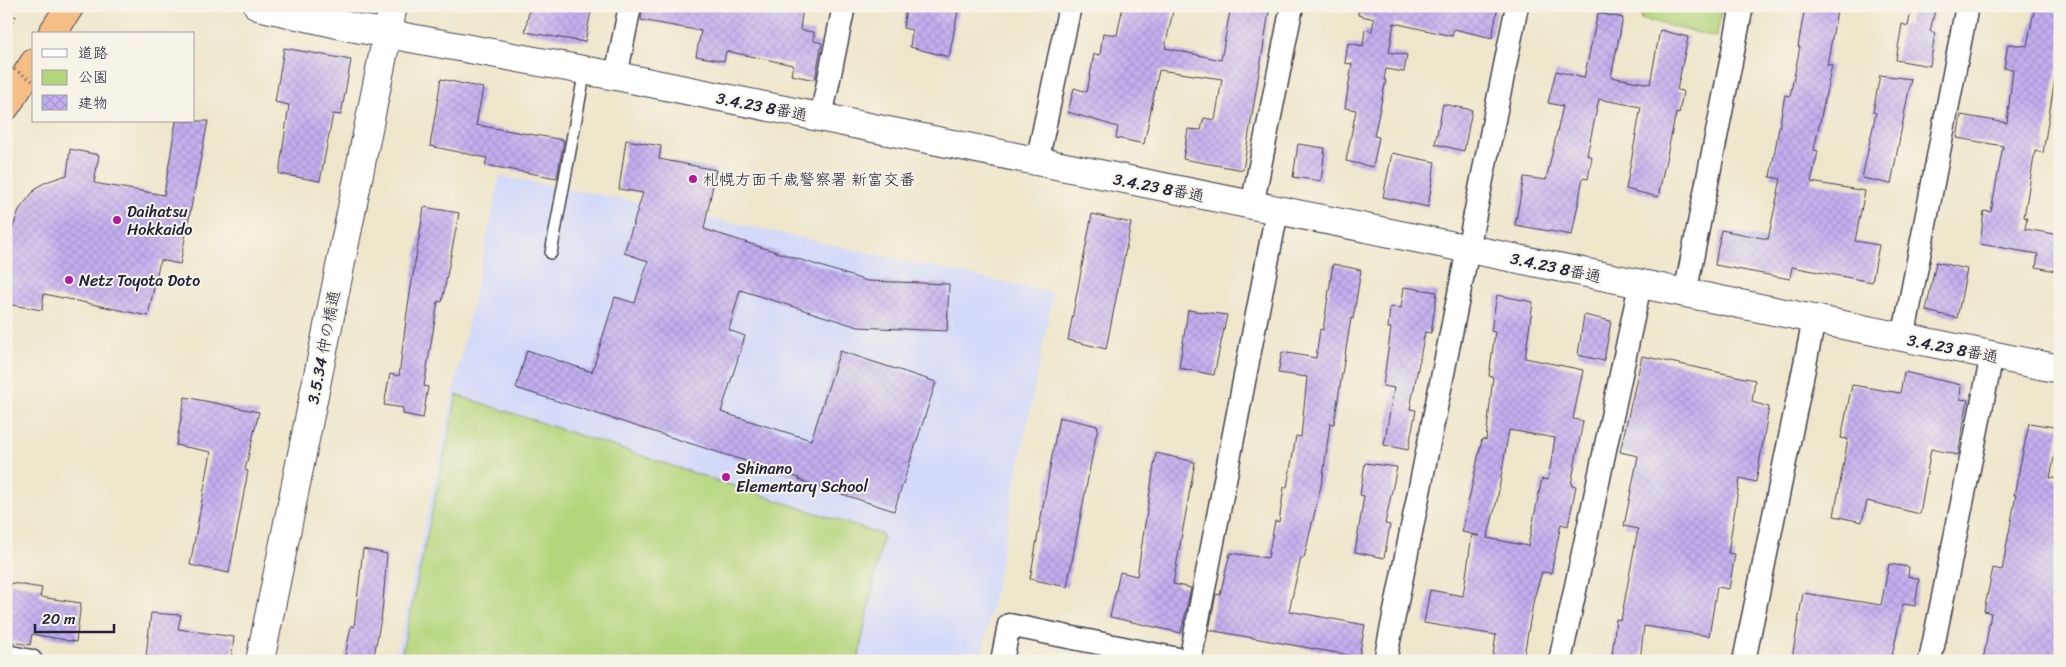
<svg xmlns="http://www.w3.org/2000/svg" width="2066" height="667" viewBox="0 0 2066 667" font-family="Sriracha,'Klee One',sans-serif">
  <defs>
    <pattern id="building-cross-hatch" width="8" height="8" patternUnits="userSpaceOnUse" patternTransform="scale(1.25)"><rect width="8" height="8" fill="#c2afef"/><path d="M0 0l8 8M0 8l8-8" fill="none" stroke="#a696ce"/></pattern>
  </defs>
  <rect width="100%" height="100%" fill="#f7f3e8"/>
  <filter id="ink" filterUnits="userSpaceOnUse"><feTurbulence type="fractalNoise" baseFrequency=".02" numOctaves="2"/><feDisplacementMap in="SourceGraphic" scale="10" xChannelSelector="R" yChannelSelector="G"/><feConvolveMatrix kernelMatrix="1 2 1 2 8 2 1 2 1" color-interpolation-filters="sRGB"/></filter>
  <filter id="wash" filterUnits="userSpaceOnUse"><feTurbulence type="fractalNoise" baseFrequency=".0096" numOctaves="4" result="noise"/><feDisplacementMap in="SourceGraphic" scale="20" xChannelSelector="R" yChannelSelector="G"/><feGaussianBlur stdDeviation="1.12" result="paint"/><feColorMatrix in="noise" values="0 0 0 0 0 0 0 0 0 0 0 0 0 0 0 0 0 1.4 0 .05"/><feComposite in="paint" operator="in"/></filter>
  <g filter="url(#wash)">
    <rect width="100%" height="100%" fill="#eee6ca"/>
    <path fill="#d3d9f9" d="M500,176L637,202L1053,293L981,661H395Z"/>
    <path fill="#b5d57d" stroke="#6c7c5c" d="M1644,6H1723L1716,37L1641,19Z
      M457,395L883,535L858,661H400Z"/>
    <g id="blocks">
      <path fill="url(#building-cross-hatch)" fill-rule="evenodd" d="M530,6H592L585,42L525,32Z
        M643,6H803L800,30L814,32V41L822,43L815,80L791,75L793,65L726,51L724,61L696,56L701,31L641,20Z
        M916,6H959L949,57L910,47L912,30L903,28L906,8L916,10Z
        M1123,6H1174L1165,48L1221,60L1231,6H1270L1243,170L1183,159L1188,129L1201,130L1204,118L1215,120L1222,79L1159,70L1144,144L1116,138L1118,127L1068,112L1074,88L1087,92L1094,54L1100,55L1103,33L1117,35Z
        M1359,6H1498L1492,38L1454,29L1452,36L1394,23L1389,52L1407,55L1404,72L1386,69L1384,80H1386L1374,136L1379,137L1373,167L1346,161L1356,110L1345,108L1352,64L1345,63L1348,43L1363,46L1365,29L1372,31L1374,19L1358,15Z
        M1805,6H1838L1827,65H1832L1814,150L1818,151L1811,182L1865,191L1855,241L1879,245L1872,282L1792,267L1790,279L1715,265L1721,230L1768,239L1781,179L1770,177L1785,95L1790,96L1800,47H1798Z
        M1912,6H1936L1930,31L1935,33L1930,66L1896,60L1902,24L1908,26Z
        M2035,6H2060V47L2043,153L2035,151L2024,217L2027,218L2025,229L2060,235V272L2036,267L2038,254L1980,244L1984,211L1991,212L2003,146L1957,138L1961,115L2007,123L2013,69L2004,68L2008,44L2027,46Z
        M1598,13L1623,18L1611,77L1650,84L1660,30L1688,37L1677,90L1683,91L1679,114L1676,113L1658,197L1626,189L1641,107L1599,99L1587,155L1592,157L1588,179L1583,178L1572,235L1515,225L1524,177L1546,180L1563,106L1548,103L1556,71L1584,78Z
        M284,48L351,60L341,115L333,114L320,181L279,174L289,105L275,102Z
        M1880,75L1911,79L1891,184L1862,178L1876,113L1873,112Z
        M441,79L483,88L476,125L564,140L557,178L485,165L487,158L430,146Z
        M1443,104L1472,110L1464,151L1435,144Z
        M176,121H208L180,264L160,260L148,316L44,294L42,310L6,304V248L19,210L37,187L46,182L67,175L70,149L99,155L94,183L164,195Z
        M626,140L661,146L659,159L716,170L704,229L867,281L949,284L947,331L858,327L740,290L729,330L745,336L721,412L811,440L840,351L936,382L894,511L799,480V478L516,388L527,350L592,372L615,297L635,303L648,261L624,253L643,193L619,189Z
        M1298,144L1325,148L1321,181L1293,177Z
        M1392,153L1435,162L1428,207L1383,197Z
        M424,207L459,213L442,302L438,301L424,386L428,387L423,418L403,414V408L384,405L390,374L399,376L407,312Z
        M1092,214L1131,223L1106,349L1068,340Z
        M1936,262L1967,269L1957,318L1926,311Z
        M1333,264L1361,270L1353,319L1351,318L1334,424L1330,423L1323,477L1304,558H1301L1289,611L1365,625L1359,657L1209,630L1216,594L1220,595L1230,553L1268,558L1275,521L1279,522L1284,487H1287L1296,436L1301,437L1307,377L1278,373L1282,352L1316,358L1320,329L1323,330Z
        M1404,287L1437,292L1431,333L1425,332L1410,409L1416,410L1408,450L1384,445L1394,388L1383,386L1391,328H1388L1390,307L1401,308Z
        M1497,295L1533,302L1525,358L1583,370L1573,419L1583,421L1571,485L1576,486L1568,526L1561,524L1551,573L1542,572L1534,598L1523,661H1492L1496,635L1424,623L1430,590L1463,596L1472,535L1480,536L1462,532L1482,439L1486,440L1493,377L1489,376L1495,332L1491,331ZM1509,430L1555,438L1548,480L1542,479L1528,546L1487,538L1497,501Z
        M1188,310L1227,315L1214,375L1179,368Z
        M1584,315L1611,321L1604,361L1578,355Z
        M1642,356L1755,380L1752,402L1769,407L1756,482L1740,478L1728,553L1735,554L1729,589L1717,587L1709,636L1644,626L1640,660L1612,656L1616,619L1621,620L1638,529L1624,526L1638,456L1620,452Z
        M1904,372L1961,385L1960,399L1968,400L1958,455L1931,449L1920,514L1867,501L1862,522L1834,516L1848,439L1841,438L1852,385L1900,393Z
        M185,397L259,412L245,470L248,471L229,573L190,565L211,452L176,445Z
        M1059,417L1098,426L1067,587L1030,579Z
        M2029,423L2060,428L2050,478L2060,479V661H1983L1991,613L1984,611L1993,568L2002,570L2016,495H2014Z
        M1156,453L1195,462L1173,584L1191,588L1181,633L1110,617L1120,572L1137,576Z
        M1365,463L1397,467L1385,524L1390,525L1384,558L1355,552L1364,496L1360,495Z
        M363,549L387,554L382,613L373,661H344L351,626L354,627Z
        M1889,564L1909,567L1908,576L1919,579L1915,606L1903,604L1891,661H1805L1792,658L1803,593L1881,605Z
        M11,583L42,588L40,597L81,603L76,642L32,634L30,645L6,641V613Z
        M151,613L181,615L178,629L234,637L231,661H185L146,656Z"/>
    </g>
  </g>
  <g filter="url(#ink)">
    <use href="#blocks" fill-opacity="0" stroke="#413f50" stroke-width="1"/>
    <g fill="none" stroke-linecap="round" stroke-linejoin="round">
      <defs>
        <path id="service" d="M551,253L585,70"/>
        <path id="minor" d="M616,76L630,6
          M821,117L844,6
          M1037,162L1070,6
          M1252,206L1292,6
          M1685,294L1742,6
          M1903,339L1967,6
          M6,656L31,661
          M1002,661L1009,625L1188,661
          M1190,661L1277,211
          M1385,661L1517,6
          M1560,661L1640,285
          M1744,661L1814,320
          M1930,661L1992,355"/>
        <path id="tertiary" d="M258,6L356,28L616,76L834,120L2060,369
          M260,661L393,6"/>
        <path id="trunk" d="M52,34L70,6
          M6,106L34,63"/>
      </defs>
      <use href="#service" stroke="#413f50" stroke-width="14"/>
      <use href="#minor" stroke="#413f50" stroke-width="25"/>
      <use href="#tertiary" stroke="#413f50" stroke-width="30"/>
      <use href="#trunk" stroke="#413f50" stroke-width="30"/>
      <path stroke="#413f50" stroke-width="3" stroke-dasharray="1 4" stroke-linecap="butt" d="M6,29L18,13"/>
      <use href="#service" stroke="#fff" stroke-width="11"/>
      <use href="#minor" stroke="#fff" stroke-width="22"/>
      <use href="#tertiary" stroke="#fff" stroke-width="28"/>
      <use href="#trunk" stroke="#f6be87" stroke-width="28"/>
      <path stroke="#413f50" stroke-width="3" stroke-dasharray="1 4" stroke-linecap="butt" d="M6,64L34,82"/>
    </g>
  </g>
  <g fill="#b5179e" stroke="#f7f3e8" stroke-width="2">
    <circle cx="693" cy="179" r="5"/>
    <circle cx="117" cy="220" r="5"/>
    <circle cx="69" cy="280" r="5"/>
    <circle cx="726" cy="477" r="5"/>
  </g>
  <g text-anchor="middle" stroke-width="4" stroke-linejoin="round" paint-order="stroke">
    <g font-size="16" fill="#22223b" stroke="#f7f3e8">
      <text transform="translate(762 106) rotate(11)" y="6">3.4.23 8番通</text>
      <text transform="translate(1159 187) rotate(11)" y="6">3.4.23 8番通</text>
      <text transform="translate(1556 267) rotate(12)" y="6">3.4.23 8番通</text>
      <text transform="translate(323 347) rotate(-79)" y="6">3.5.34 仲の橋通</text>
      <text transform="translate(1953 348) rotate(11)" y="6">3.4.23 8番通</text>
    </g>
    <g font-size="16" fill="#22223b" stroke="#f7f3e8" text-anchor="start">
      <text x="703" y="185">札幌方面千歳警察署 新富交番</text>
      <text x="127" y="217">Daihatsu<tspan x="127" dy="18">Hokkaido</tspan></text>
      <text x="79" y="286">Netz Toyota Doto</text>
      <text x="736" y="474">Shinano<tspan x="736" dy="18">Elementary School</tspan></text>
    </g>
  </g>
  <rect width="2066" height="667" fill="none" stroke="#f7f3e8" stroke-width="25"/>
  <rect x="32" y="32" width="162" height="90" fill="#f7f3e8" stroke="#a29fa3"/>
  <rect x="42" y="49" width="25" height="8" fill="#ffffff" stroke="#a29fa3"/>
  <text x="78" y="58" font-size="15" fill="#22223b">道路</text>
  <rect x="42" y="70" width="25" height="15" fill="#b5d57d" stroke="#a29fa3"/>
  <text x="78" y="82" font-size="15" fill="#22223b">公園</text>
  <rect x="42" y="95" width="25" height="15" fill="url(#building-cross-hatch)" stroke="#a29fa3"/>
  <text x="78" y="108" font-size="15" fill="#22223b">建物</text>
  <path d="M35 624v8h79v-8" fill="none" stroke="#22223b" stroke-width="2.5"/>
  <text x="42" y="624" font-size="15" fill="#22223b" stroke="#f7f3e8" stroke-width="4" paint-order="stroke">20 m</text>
</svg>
